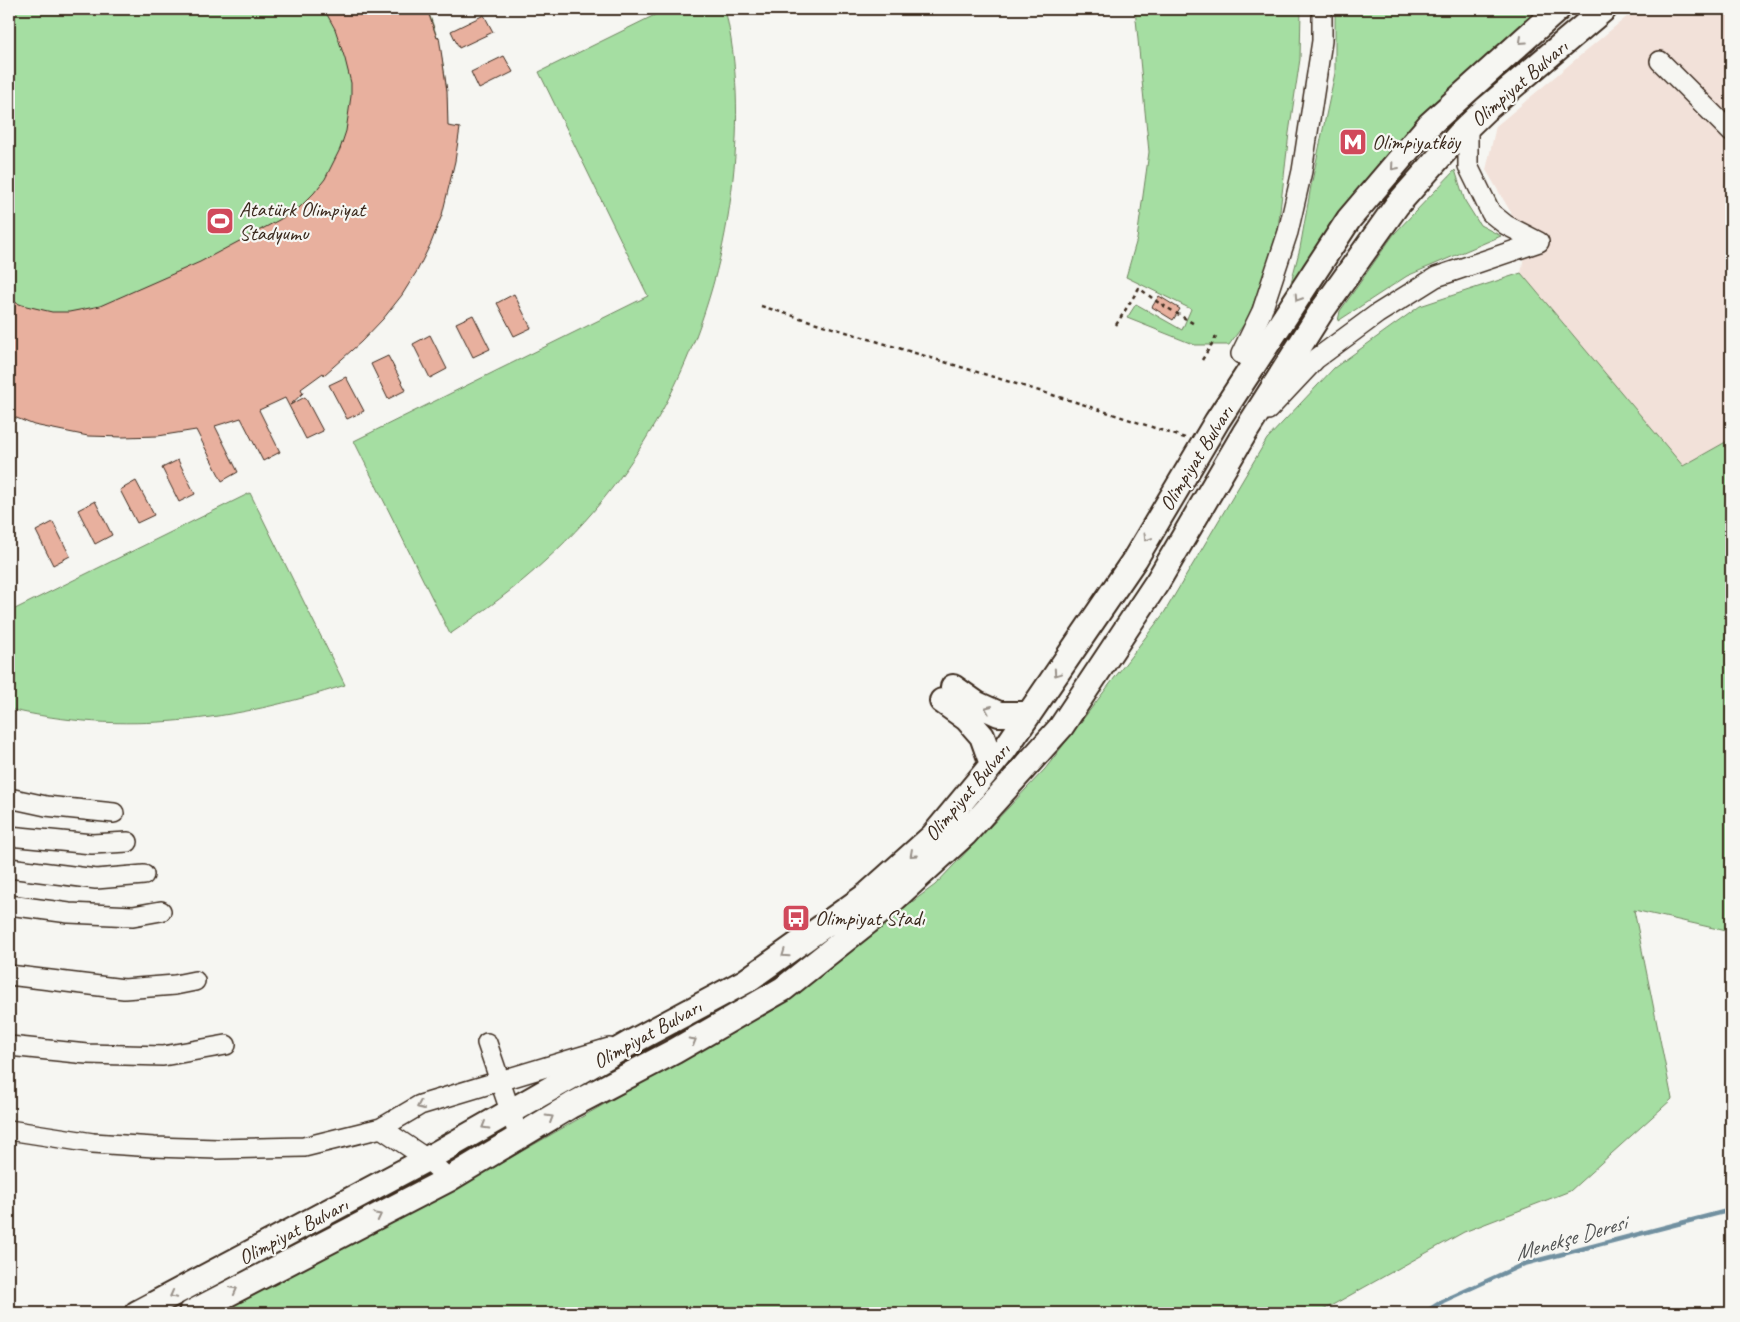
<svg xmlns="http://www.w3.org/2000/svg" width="1740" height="1322" viewBox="0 0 1740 1322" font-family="Caveat,sans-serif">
  <rect width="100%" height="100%" fill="#f6f6f2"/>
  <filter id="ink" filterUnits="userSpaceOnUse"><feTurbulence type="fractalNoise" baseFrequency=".02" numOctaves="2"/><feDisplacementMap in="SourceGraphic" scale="10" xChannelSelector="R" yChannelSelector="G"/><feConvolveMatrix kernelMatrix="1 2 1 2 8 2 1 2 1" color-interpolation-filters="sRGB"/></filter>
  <g filter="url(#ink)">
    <path fill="#f2e1d9" d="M1636,9H1731V439L1683,467L1521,273L1529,227L1513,216L1486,170L1496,126Z"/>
    <path fill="#a5dea2" stroke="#708460" d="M9,9H427C445,51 449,97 447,142L29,416L9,408Z
      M667,9H725C738,63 739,123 733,178C719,322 653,463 546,560C516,588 484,611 450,634L354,441L648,296L539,72Z
      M1135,9H1301L1300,59L1289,133L1276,246L1247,320L1229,345H1195L1127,318L1136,304L1182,330L1191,309L1126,277L1137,239L1149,152Z
      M1335,9H1541L1288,294L1300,248L1311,186L1335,73Z
      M1455,170L1465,201L1480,225L1501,236L1407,276L1338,321L1340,311L1394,234Z
      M1521,273L1683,466L1731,439V932L1634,910L1672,1099L1570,1191L1464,1232L1318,1313H219L463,1185L720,1038L828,964L935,885L1045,769L1164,613L1267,439L1334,368L1420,306Z
      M250,493L345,685C237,721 121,736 9,709V612Z"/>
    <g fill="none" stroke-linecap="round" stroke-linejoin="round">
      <path stroke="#7190a0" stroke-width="4.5" d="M1424,1313L1443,1301L1524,1264L1731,1210"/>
    </g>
    <path fill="#e8b09e" stroke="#3b2a1e" d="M324,9H427L437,38L439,37L447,91L448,126L460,128L455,161L442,215L431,243L417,271L402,295L383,319L361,342L324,375L323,373L301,389L303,393L290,405L305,397L323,431L306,439L285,398L259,410L280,452L263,461L241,418L215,426L238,472L222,481L196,430L158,436L123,437L88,436L34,425L9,415V300L22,305L52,312H69L100,306L200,262L279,220L299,208L314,193L325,179L340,149L346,131L351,96V83L345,59L335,29Z
      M484,15L493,32L459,48L451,31Z
      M504,56L513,72L479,89L471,72Z
      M514,294L531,328L514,336L497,303Z
      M1159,296L1180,309L1173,320L1152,307Z
      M473,315L490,349L473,357L456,323Z
      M430,335L447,369L430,378L413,344Z
      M388,356L406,390L388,399L371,364Z
      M346,377L364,411L347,419L329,385Z
      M178,460L195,494L179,502L162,468Z
      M136,481L154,515L137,523L120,490Z
      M95,501L112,535L95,544L78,510Z
      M53,522L70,556L53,565L36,531Z"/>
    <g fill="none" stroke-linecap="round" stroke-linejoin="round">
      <defs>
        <path id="minor" d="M1660,61L1731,132
          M1468,126V166L1491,213L1506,225L1539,242
          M1241,354L1262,311L1288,232L1302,171L1322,41V9
          M1268,410L1316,359L1377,314L1436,277L1539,242
          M9,798L46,806L114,813
          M9,836L92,844L128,842
          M9,868L96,879L144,875
          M9,905L69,913L133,916L161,911
          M9,975L124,989L175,985L195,981
          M487,1043L519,1137
          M9,1046L87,1054L163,1056L226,1045
          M381,1128L427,1159L449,1179
          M9,1130L93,1143L154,1147L217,1149L304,1147L381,1128L420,1105L609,1048"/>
        <path id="major" d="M953,687L977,704L999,714H1029
          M942,701L967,719L982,736L992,764
          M137,1313L427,1159L634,1041L746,981L867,895L933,836L1005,749L1135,559L1217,421L1349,219L1429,125L1558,9
          M191,1313L449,1179L572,1105L675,1051L783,989L880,912L965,834L1061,727L1158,581L1244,434L1321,312L1397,205L1459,135L1486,109L1604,9"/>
      </defs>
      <use href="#minor" stroke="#3b2a1e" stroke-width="22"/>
      <use href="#major" stroke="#3b2a1e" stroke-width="28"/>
      <path stroke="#3b2a1e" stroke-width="2.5" stroke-dasharray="4 4" stroke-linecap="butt" d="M761,306L1082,404L1185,438
        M1116,325L1139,288L1156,301L1196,325
        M1202,360L1216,337"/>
      <use href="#minor" stroke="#f6f6f2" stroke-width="19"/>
      <use href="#major" stroke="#f6f6f2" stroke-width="24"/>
    </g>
    <defs><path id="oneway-chevron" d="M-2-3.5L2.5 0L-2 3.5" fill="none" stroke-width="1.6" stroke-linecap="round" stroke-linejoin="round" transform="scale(1.25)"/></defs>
    <g stroke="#989088">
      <use href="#oneway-chevron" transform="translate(1522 41) rotate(138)"/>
      <use href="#oneway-chevron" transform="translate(1394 167) rotate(131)"/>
      <use href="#oneway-chevron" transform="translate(1298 298) rotate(123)"/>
      <use href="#oneway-chevron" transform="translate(1147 538) rotate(121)"/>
      <use href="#oneway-chevron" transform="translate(1057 673) rotate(125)"/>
      <use href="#oneway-chevron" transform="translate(988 709) rotate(-157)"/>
      <use href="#oneway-chevron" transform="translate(913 854) rotate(138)"/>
      <use href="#oneway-chevron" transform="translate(785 954) rotate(145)"/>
      <use href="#oneway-chevron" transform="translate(693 1041) rotate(-30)"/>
      <use href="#oneway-chevron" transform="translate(420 1106) rotate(156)"/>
      <use href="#oneway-chevron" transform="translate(550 1118) rotate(-31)"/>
      <use href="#oneway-chevron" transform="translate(485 1126) rotate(150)"/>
      <use href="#oneway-chevron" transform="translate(378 1216) rotate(-27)"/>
      <use href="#oneway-chevron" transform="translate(234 1290) rotate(-28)"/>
      <use href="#oneway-chevron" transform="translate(173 1295) rotate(152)"/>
    </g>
  </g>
  <defs>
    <symbol id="metro-square" viewBox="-11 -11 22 22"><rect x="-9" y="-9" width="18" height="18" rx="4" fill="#d1495b" stroke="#f6f6f2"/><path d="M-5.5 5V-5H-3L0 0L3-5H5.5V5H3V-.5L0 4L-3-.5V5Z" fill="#fff"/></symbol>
    <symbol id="stadium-square" viewBox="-11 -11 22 22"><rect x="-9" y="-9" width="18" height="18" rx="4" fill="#d1495b" stroke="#f6f6f2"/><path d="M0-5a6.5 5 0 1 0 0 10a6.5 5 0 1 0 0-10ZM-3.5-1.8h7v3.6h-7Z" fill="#fff"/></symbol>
    <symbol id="bus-square" viewBox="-11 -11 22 22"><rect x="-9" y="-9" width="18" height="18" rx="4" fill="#d1495b" stroke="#f6f6f2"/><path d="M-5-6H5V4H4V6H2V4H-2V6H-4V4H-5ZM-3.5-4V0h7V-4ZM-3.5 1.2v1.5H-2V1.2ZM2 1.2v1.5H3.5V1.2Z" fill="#fff"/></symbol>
  </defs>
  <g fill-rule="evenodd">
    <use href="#metro-square" x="1337" y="126" width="32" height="32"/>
    <use href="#stadium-square" x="204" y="205" width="32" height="32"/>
    <use href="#bus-square" x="780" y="902" width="32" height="32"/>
  </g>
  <g text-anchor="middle" stroke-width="4.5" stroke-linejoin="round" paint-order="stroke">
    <g font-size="21" fill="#3b2a1e" stroke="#f6f6f2">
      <text transform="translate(1519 83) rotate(-41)" y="7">Olimpiyat Bulvarı</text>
      <text transform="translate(1196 458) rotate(-58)" y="7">Olimpiyat Bulvarı</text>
      <text transform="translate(967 792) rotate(-50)" y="7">Olimpiyat Bulvarı</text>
      <text transform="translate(647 1034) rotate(-29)" y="7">Olimpiyat Bulvarı</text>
      <text transform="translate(293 1231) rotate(-28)" y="7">Olimpiyat Bulvarı</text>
    </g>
    <g font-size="21" fill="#3b2a1e" stroke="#f6f6f2" text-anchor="start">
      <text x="1372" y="149">Olimpiyatköy</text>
      <text x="239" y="216">Atatürk Olimpiyat<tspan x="239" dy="24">Stadyumu</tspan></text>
      <text x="815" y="925">Olimpiyat Stadı</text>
    </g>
    <g font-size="22" font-style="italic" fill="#525454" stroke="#f6f6f2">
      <text transform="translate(1570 1237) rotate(-16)" y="8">Menekşe Deresi</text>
    </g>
  </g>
  <rect width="1740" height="1322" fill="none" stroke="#f6f6f2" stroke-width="30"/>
  <rect x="15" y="15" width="1710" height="1292" fill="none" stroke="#3b2a1e" stroke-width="2" filter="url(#ink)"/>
</svg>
